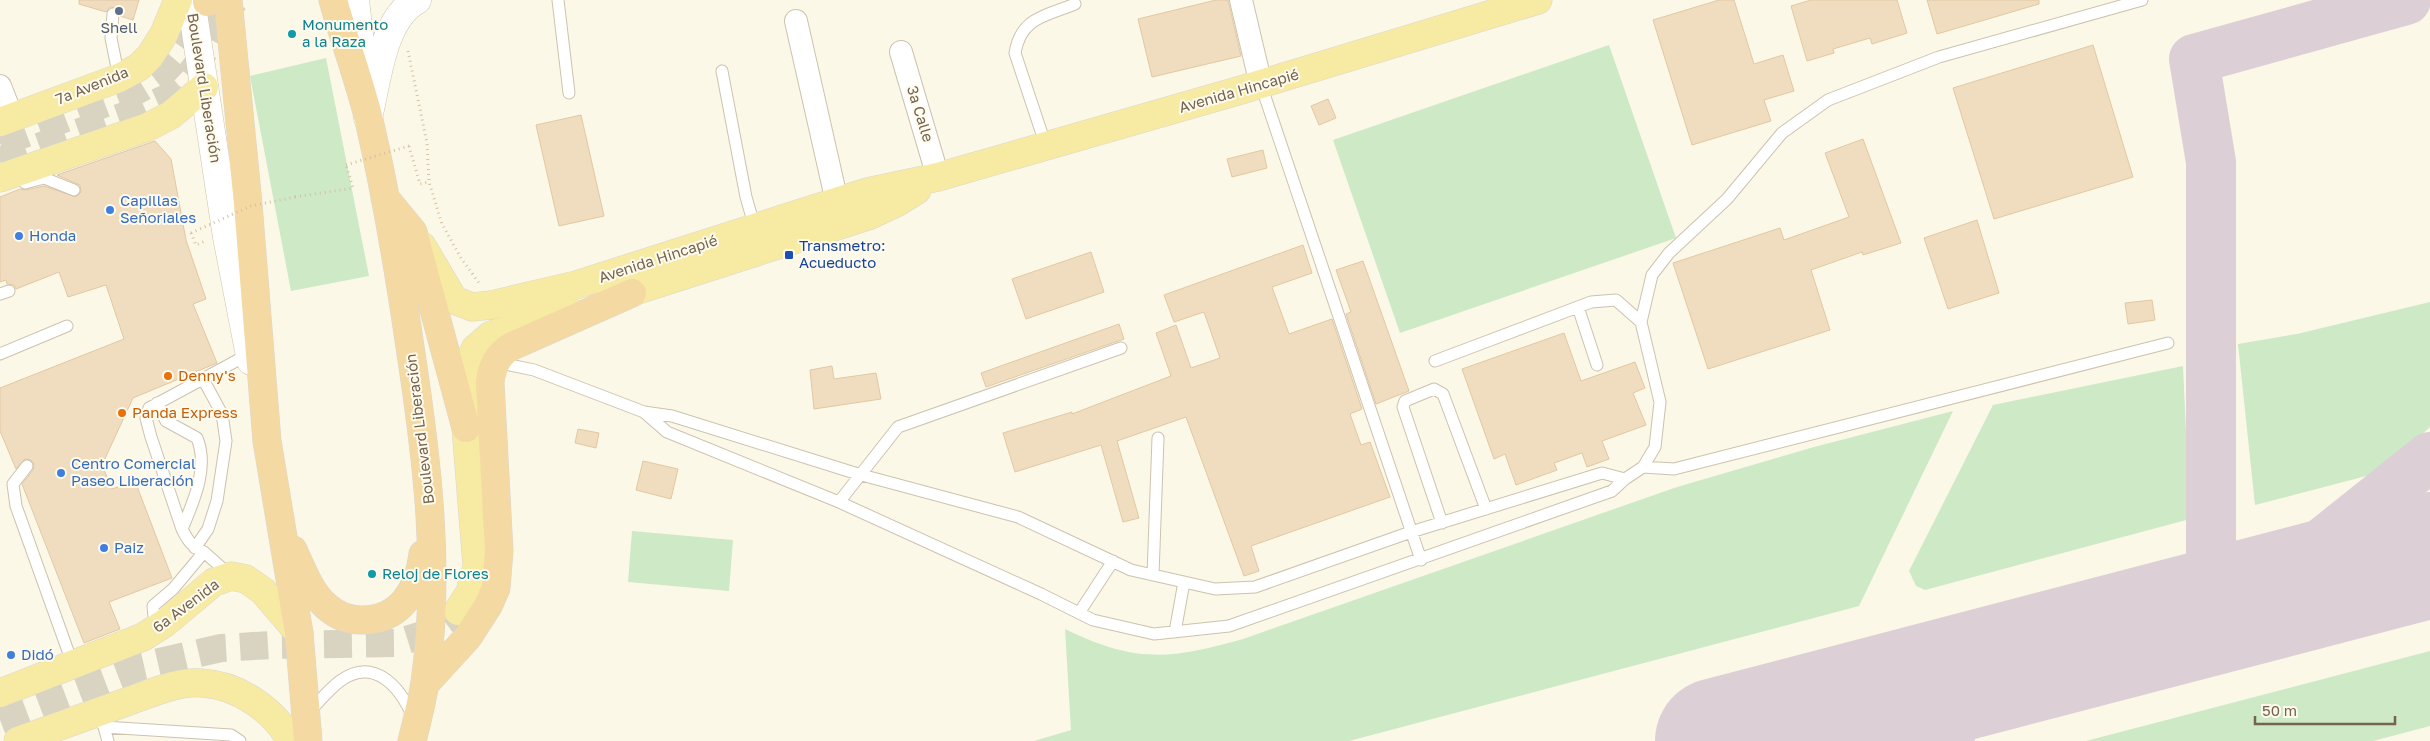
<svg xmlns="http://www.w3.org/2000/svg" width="2430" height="741" viewBox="0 0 2430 741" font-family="'Golos Text',sans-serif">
  <rect width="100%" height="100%" fill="#fbf8e8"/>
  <path fill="#cde9c6" d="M1609,45L1676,238L1400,333L1333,140Z
    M326,58L369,276L291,291L250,76Z
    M2430,302V427L2386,466L2370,475L2255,505L2238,344L2297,334Z
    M2183,366L2190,519L1925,590L1916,586L1909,571L1993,405Z
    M1953,411L1859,606L1349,741H1034L1071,730L1065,629C1135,663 1169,660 1243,639L1677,487L1814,447Z
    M632,531L733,540L729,591L628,582Z
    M2430,651V726L2373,741H2086Z"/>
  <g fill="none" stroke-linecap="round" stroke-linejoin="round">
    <path stroke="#dccfd6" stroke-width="50" d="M2247,603L2430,457
      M2211,612V162L2194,59L2406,0
      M1909,691C1930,703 1940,720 1949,741
      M1950,741C1947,714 1948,701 1962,677"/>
    <path stroke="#dccfd6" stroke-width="126" d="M1718,741L2430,555"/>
  </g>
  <path fill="#f0ddc0" stroke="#e2c8a1" d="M79,0H139L133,20L120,16L117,8L110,7L106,12L79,4Z
    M1216,0H1228L1241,56L1152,77L1138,19Z
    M1719,0H1734L1754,64L1783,55L1794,91L1764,100L1771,121L1692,145L1653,20Z
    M1811,0H1897L1907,33L1872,44L1870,38L1833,49L1834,53L1807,61L1791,6Z
    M1927,0H2039V4L1937,34Z
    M2093,45L2133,177L1994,219L1953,88Z
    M1328,99L1336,118L1319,125L1311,106Z
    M581,115L604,216L559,226L536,125Z
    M1863,139L1901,243L1863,255L1862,252L1811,270L1830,330L1708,369L1673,263L1780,228L1784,240L1849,217L1825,153Z
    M155,141L171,159L186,240L206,299L193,304L217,363L133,398L102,465L112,489L135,481L172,578L109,602L120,629L84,643L22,484L33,470L34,464L31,460L25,459L16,469L0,431V388L124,339L106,285L68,297L59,272L16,289L14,285L7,284L6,280L0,282V197L20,189L26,190L44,186L76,197L81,192L80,185L57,175Z
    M1263,150L1267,168L1232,177L1227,159Z
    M1977,220L1999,293L1948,309L1924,238Z
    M1303,245L1312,273L1272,287L1289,334L1332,319L1362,409L1350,414L1361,445L1370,442L1390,497L1251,546L1259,571L1244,576L1186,417L1117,441L1139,518L1123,522L1101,445L1015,472L1003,433L1072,412V414L1171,376L1156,333L1176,325L1191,368L1220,358L1204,312L1174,322L1164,295Z
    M1091,252L1104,292L1026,319L1012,279Z
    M1363,261L1409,391L1376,404L1346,314L1351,312L1336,270Z
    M2152,300L2155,320L2128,324L2125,303Z
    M1119,324L1124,339L986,387L981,373Z
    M1564,333L1581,381L1635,362L1645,388L1633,393L1646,425L1602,441L1609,459L1587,467L1582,453L1554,463L1557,470L1516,485L1505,454L1494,459L1462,369Z
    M832,366L834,379L876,373L881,399L814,409L810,370Z
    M578,429L599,433L596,448L575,443Z
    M643,461L678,469L671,499L636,490Z"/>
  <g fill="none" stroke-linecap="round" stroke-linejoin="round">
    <path stroke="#d9d3c1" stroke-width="28" stroke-dasharray="28 14" stroke-linecap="butt" d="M0,161L138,111L167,98L180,87L197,65L223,14L235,0
      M0,720L142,666L221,648L271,645L397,643L429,633L458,611"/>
    <path stroke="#d9d3c1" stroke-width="28" stroke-dasharray="28 14" stroke-linecap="butt" d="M0,143L132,93C164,78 189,48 202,15"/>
    <defs>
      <path id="service" d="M558,0L569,93
        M113,14L111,38L119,78
        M722,71L746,197L755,228
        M1261,85L1421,560
        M1046,146L1015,53C1021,17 1046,16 1075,4
        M25,183L44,178L74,190
        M0,294L9,291
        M1578,307L1597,365
        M0,354L67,326
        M1435,361L1591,302L1616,300L1641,322
        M496,362L534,370L644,412L672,416L858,474L1018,517L1131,570L1215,589L1255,587L1411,532L1602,473L1625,479
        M157,403L166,421L197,438C209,467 194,501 182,529
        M644,412L667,432L839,502L1041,594L1093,620L1154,634L1229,626L1612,491L1625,479L1643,467L1655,447L1660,402L1641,322L1652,275L1669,253L1727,199L1782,133L1828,100L1939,57L2142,0
        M27,466L13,484L16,506L73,665
        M1643,467L1674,469L2168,343
        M839,502L898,427L1121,348
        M1442,523L1403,407L1405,401L1434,389L1443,394L1486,509
        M195,548L208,529L217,501L226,441L222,414L203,379
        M204,552L231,576
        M1153,575L1158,438
        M1079,613L1113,561
        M155,628L153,606L173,589L204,552C192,547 188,541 182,529L151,437L146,418L149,408L249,354
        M1175,632L1184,582
        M309,712C319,702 328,690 340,681C374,656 400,687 413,717
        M96,713L104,727L231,735L240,741
        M104,727L108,741"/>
      <path id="minor" d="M1241,0L1261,85
        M796,21L837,202
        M901,52L938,177
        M0,86L12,117"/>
      <path id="tertiary" d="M368,118C377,82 382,19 417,0"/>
      <path id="secondary" d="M191,0L227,237L251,361
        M355,0L364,77"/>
      <path id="primary" d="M0,122L119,78L139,67L150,56L164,34L178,0
        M0,178L148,127L171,115L204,87
        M422,246L454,300L472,307L491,305L576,285L867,192L938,177L1241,90L1538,0
        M610,299L868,216L898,202L917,190
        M458,611L470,592L477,566L466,428V383L469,362L475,349L491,335L569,311
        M0,693L143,637L165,623L214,582L231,576L246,579L263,591L299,633
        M18,741C55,728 92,714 129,701C152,693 178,681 202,683C238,685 274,710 291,741"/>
      <path id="trunk" d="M228,0L248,204L267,441L299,633L308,741
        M333,0C344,40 359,79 369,120C386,194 399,271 410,347C427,458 441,570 425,682C422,702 417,721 412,741
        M207,2L208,0
        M385,198L413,232L466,428
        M293,550C302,569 310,592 326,606C336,615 349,620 361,620C400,621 419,589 423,554
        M425,684L468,637L488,606L496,588L499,551L490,383C491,368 497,356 510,347L632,293"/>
    </defs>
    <use href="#service" stroke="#cdc2ae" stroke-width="13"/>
    <use href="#minor" stroke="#cdc2ae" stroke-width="24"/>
    <use href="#tertiary" stroke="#cdc2ae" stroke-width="29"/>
    <use href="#secondary" stroke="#d0c3ab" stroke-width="29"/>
    <use href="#primary" stroke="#dbd6d1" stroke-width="29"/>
    <use href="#trunk" stroke="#dbd6d1" stroke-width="29"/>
    <path stroke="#d5c1a3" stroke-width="3" stroke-dasharray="1 4" stroke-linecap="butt" d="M408,51L427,143L429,182L442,224L461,258L479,283
      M409,146L420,184L429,182
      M295,197L353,188L346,165
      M191,233L196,245L205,241"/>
    <use href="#service" stroke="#fff" stroke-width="11"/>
    <use href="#minor" stroke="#fff" stroke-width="22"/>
    <use href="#tertiary" stroke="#fff" stroke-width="28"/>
    <use href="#secondary" stroke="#fff" stroke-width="28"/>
    <use href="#primary" stroke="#f7eaa3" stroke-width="28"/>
    <use href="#trunk" stroke="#f5d9a2" stroke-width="28"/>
    <path stroke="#d5c1a3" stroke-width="3" stroke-dasharray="1 4" stroke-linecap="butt" d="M346,165L409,146
      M191,233L251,206L295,197"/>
  </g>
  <circle fill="#5c6f8a" stroke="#fefbee" stroke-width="2" cx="119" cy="11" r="5"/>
  <g fill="#0f9aa8" stroke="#fefbee" stroke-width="2">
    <circle cx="292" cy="34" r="5"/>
    <circle cx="372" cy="574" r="5"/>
  </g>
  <g fill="#3f7fe0" stroke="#fefbee" stroke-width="2">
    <circle cx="110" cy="210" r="5"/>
    <circle cx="19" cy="236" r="5"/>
    <circle cx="61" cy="473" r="5"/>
    <circle cx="104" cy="548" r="5"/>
    <circle cx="11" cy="655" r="5"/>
  </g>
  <rect fill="#1a4fb4" stroke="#fefbee" stroke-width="2" x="784" y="250" width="10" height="10" rx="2.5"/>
  <g fill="#e8710a" stroke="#fefbee" stroke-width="2">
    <circle cx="168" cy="376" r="5"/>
    <circle cx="122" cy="413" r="5"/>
  </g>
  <g text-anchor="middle" stroke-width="4" stroke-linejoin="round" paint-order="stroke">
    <g font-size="15" fill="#0d838f" stroke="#fefbee" text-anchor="start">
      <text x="302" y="30">Monumento<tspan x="302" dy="17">a la Raza</tspan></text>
      <text x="382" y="579">Reloj de Flores</text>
    </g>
    <g font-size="15" fill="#4e5e75" stroke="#fefbee">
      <text x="119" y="33">Shell</text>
    </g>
    <g font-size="15" fill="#74634d" stroke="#fefbee">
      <text transform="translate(92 86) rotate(-22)" y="5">7a Avenida</text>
      <text transform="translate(204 88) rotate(81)" y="5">Boulevard Liberación</text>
      <text transform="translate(1239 91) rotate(-16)" y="5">Avenida Hincapié</text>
      <text transform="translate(920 114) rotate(73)" y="5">3a Calle</text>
      <text transform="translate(658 259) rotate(-18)" y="5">Avenida Hincapié</text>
      <text transform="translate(420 429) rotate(-97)" y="5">Boulevard Liberación</text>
      <text transform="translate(186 606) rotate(-37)" y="5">6a Avenida</text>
    </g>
    <g font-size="15" fill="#366cbe" stroke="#fefbee" text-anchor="start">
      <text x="120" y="206">Capillas<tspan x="120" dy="17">Señoriales</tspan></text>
      <text x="29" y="241">Honda</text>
      <text x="71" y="469">Centro Comercial<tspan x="71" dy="17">Paseo Liberación</tspan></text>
      <text x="114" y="553">Paiz</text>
      <text x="21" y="660">Didó</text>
    </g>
    <g font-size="15" fill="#164399" stroke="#fefbee" text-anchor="start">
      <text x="799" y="251">Transmetro:<tspan x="799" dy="17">Acueducto</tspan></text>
    </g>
    <g font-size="15" fill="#c56008" stroke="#fefbee" text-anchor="start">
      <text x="178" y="381">Denny's</text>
      <text x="132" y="418">Panda Express</text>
    </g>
  </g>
  <path d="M2255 716v8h140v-8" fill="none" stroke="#74634d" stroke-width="2.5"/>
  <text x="2262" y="716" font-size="15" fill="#74634d" stroke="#fefbee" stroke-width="4" paint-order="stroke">50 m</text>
</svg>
